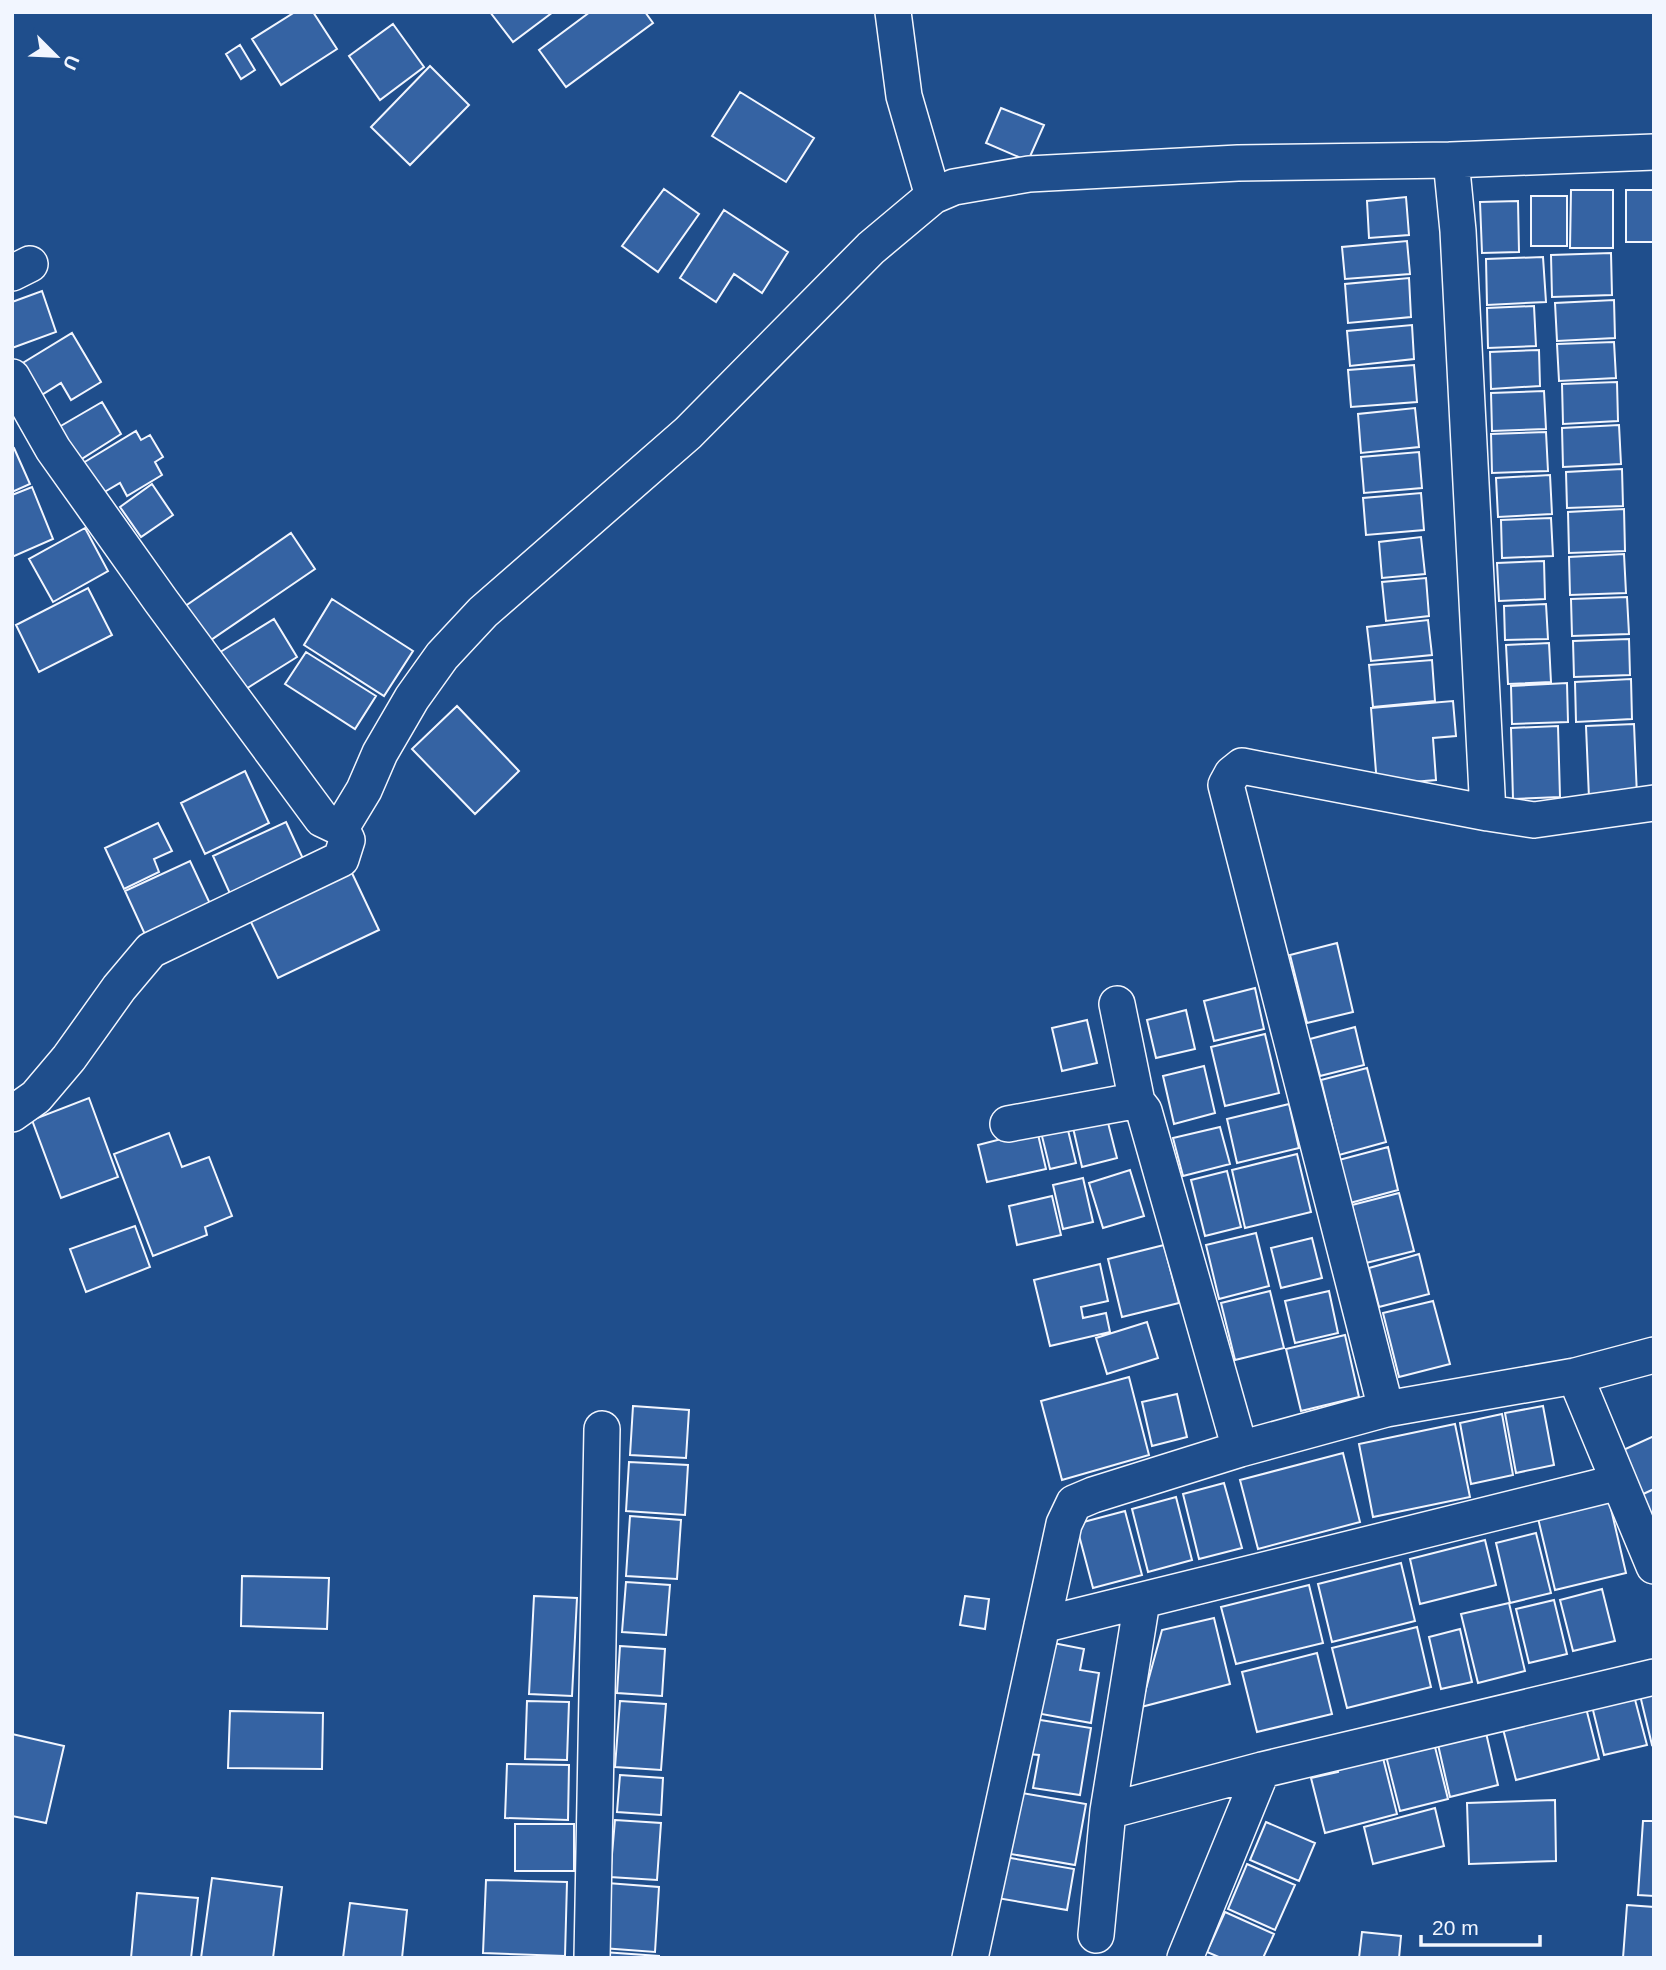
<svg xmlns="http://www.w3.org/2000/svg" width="1666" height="1970" viewBox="0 0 1666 1970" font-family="Helvetica,sans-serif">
  <rect width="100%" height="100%" fill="#1f4e8c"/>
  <path fill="#3563a3" stroke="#f2f6ff" stroke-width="2" d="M295,12H313L337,49L281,85L252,39Z
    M490,12H553L513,42Z
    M590,12H645L653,23L566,87L539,50Z
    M393,24L424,67L380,100L349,56Z
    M240,45L255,70L241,79L226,54Z
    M430,66L469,105L410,165L371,127Z
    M740,92L814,138L786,182L712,136Z
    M1001,108L1044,125L1028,161L986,143Z
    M664,189L699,214L658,272L622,246Z
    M1571,190H1613V248H1570Z
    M1626,190H1654V242H1626Z
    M1531,196H1567V246H1531Z
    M1406,197L1409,235L1369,238L1367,201Z
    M1518,201L1519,252L1482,253L1480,202Z
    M724,210L788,252L762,293L734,274L716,302L680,278Z
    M1407,241L1410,274L1345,279L1342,247Z
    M1611,253L1612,295L1552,297L1551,255Z
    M1543,257L1546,302L1487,305L1486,259Z
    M1409,278L1411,317L1348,323L1345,284Z
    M42,291L56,332L12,348V302Z
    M1614,300L1615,338L1557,341L1555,303Z
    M1534,306L1536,346L1488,348L1487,308Z
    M1412,325L1414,359L1350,366L1347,331Z
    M72,333L101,382L71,400L61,383L40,396L21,364Z
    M1614,342L1616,378L1559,381L1557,344Z
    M1539,350L1540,386L1491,389L1490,352Z
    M1414,365L1417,402L1351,407L1348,370Z
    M1617,382L1618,421L1563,424L1562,384Z
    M1544,391L1546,429L1492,431L1491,393Z
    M102,402L121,434L80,460L59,427Z
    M1415,408L1419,447L1361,453L1358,414Z
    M1619,425L1621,464L1563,467L1562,428Z
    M136,431L141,440L150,435L163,457L155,462L162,475L127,496L120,483L101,494L83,463Z
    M1546,432L1548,471L1492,473L1491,434Z
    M14,448L30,484L12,492V449Z
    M1419,452L1422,488L1364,493L1361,457Z
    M1622,469L1623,506L1567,508L1566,472Z
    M1550,475L1552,514L1498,517L1496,478Z
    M152,484L173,515L141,537L120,507Z
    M32,487L53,539L12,557V495Z
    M1421,493L1424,530L1366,535L1363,498Z
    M1624,509L1625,551L1569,553L1568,512Z
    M1551,518L1553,556L1502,558L1501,520Z
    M85,528L108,571L53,602L29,559Z
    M291,533L315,569L205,644L181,609Z
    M1421,537L1425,574L1382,578L1379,542Z
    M1624,554L1626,593L1570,595L1569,557Z
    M1544,561L1545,599L1499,601L1497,563Z
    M1426,578L1429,616L1386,621L1382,582Z
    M88,588L112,635L39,672L16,625Z
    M1627,597L1629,634L1572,636L1571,599Z
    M332,599L413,651L384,696L304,645Z
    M1546,604L1548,639L1505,640L1504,606Z
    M274,619L297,657L241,692L217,654Z
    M1428,620L1432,655L1371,661L1367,627Z
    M1629,639L1630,675L1574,677L1573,641Z
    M1549,643L1551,682L1508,684L1506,645Z
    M306,652L376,696L355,729L285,684Z
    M1432,660L1435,701L1373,707L1369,665Z
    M1631,679L1632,719L1576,722L1575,682Z
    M1567,683L1568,722L1512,724L1511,686Z
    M1453,701L1456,736L1433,738L1436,780L1377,785L1371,708Z
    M457,706L519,771L475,814L412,749Z
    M1634,724L1637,796L1589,798L1586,726Z
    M1558,726L1560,797L1513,799L1511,728Z
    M245,771L269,823L205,854L181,803Z
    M286,822L305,863L232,898L213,856Z
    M158,823L172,851L154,859L159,872L124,889L105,848Z
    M190,861L213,910L148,941L125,891Z
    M351,871L379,930L278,978L250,920Z
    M1337,943L1353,1012L1307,1023L1290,955Z
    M1255,988L1264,1029L1214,1041L1204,1001Z
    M1186,1010L1195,1049L1156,1058L1147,1020Z
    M1087,1020L1097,1063L1062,1071L1052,1028Z
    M1355,1027L1364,1065L1320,1076L1310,1039Z
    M1265,1034L1279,1093L1225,1106L1211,1047Z
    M1204,1066L1215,1113L1174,1124L1163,1076Z
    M1367,1068L1386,1142L1339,1155L1321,1080Z
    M89,1098L118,1177L61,1198L32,1120Z
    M1289,1104L1299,1148L1237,1163L1227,1119Z
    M1105,1111L1117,1158L1082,1167L1071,1119Z
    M1066,1122L1076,1163L1050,1169L1040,1128Z
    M1220,1127L1230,1164L1183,1176L1173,1138Z
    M1037,1130L1046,1169L987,1182L978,1145Z
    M169,1133L182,1167L209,1157L232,1216L205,1227L207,1235L153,1256L114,1154Z
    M1388,1147L1398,1190L1350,1203L1339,1160Z
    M1297,1154L1311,1212L1245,1228L1232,1170Z
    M1130,1170L1144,1216L1103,1228L1089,1183Z
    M1227,1171L1241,1227L1205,1236L1191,1180Z
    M1083,1178L1093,1222L1063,1229L1053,1185Z
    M1399,1193L1414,1251L1366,1263L1352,1205Z
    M1052,1196L1061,1235L1017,1245L1009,1206Z
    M135,1226L150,1267L86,1292L70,1249Z
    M1256,1233L1269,1286L1219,1299L1206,1245Z
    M1312,1238L1322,1278L1281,1288L1271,1248Z
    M1164,1245L1179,1303L1122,1317L1108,1259Z
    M1419,1254L1429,1294L1379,1307L1369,1268Z
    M1100,1264L1108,1301L1081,1307L1083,1318L1106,1313L1110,1332L1050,1346L1034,1280Z
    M1270,1291L1284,1348L1235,1360L1221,1303Z
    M1329,1291L1338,1333L1295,1343L1285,1301Z
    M1433,1301L1450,1364L1399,1377L1383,1313Z
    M1147,1322L1158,1358L1107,1374L1096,1338Z
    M1345,1335L1359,1397L1301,1411L1286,1349Z
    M1129,1377L1149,1455L1062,1480L1041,1401Z
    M1177,1394L1187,1437L1152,1446L1142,1402Z
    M633,1406L689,1410L686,1458L630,1455Z
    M1543,1406L1554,1465L1516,1473L1505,1413Z
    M1502,1414L1513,1475L1471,1484L1460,1423Z
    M1455,1424L1470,1497L1373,1517L1359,1444Z
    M1654,1436V1489L1641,1495L1621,1451Z
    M1343,1453L1360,1522L1258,1549L1240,1480Z
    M629,1462L688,1465L685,1515L626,1511Z
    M1224,1483L1242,1548L1199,1559L1183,1494Z
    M1654,1489V1525L1641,1495Z
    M1608,1496L1626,1573L1555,1590L1537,1514Z
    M1176,1497L1192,1560L1148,1572L1132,1509Z
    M1125,1511L1142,1575L1093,1588L1076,1524Z
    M630,1516L681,1520L677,1579L626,1576Z
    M1536,1533L1551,1593L1510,1603L1496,1543Z
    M1485,1540L1496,1585L1420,1604L1410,1559Z
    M1401,1563L1415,1621L1332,1642L1318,1584Z
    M242,1576L329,1578L327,1629L241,1626Z
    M626,1582L670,1585L666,1635L622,1632Z
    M1309,1585L1323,1643L1236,1664L1221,1607Z
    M1602,1589L1615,1641L1573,1651L1560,1600Z
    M534,1596L577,1598L572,1696L529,1694Z
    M965,1596L989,1599L985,1629L960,1625Z
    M1554,1600L1567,1654L1529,1663L1516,1609Z
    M1509,1603L1525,1671L1478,1683L1461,1614Z
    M1214,1618L1230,1684L1141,1707L1162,1630Z
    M1417,1627L1431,1687L1347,1708L1332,1648Z
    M1460,1629L1472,1682L1441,1689L1429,1637Z
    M1048,1642L1084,1649L1080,1670L1099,1673L1091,1723L1036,1713Z
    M620,1646L665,1649L662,1696L617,1693Z
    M1317,1653L1332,1714L1257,1732L1242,1672Z
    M1654,1687V1744L1652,1745L1639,1691Z
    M1633,1692L1647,1745L1604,1755L1591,1702Z
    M527,1701L569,1702L567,1760L525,1759Z
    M620,1701L666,1704L661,1770L615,1767Z
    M1585,1704L1599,1759L1516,1780L1502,1725Z
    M230,1711L323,1713L322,1769L228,1768Z
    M1034,1719L1091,1728L1080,1795L1033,1788L1039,1755L1028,1754Z
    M1484,1724L1498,1785L1450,1797L1436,1736Z
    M1431,1731L1448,1799L1400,1811L1383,1744Z
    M12,1734L64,1746L46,1823L12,1816Z
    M1382,1754L1397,1814L1325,1833L1311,1778L1338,1772L1337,1766Z
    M507,1764L569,1765L568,1820L505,1818Z
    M620,1775L663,1778L661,1815L617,1812Z
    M1016,1792L1086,1804L1075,1865L1005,1853Z
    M1555,1800L1556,1861L1469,1864L1467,1803Z
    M1435,1808L1444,1846L1373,1864L1364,1827Z
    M615,1820L661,1823L657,1880L610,1877Z
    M1643,1821H1654V1896L1638,1895Z
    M1266,1822L1315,1843L1299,1881L1250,1860Z
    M515,1824H574V1871H515Z
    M1005,1857L1074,1869L1067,1910L997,1898Z
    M1247,1864L1295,1885L1275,1930L1228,1909Z
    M212,1878L282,1887L273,1958H201Z
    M486,1880L567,1882L565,1956L483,1953Z
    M607,1883L659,1887L655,1952L602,1948Z
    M137,1893L198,1898L191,1958H131Z
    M350,1903L407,1910L402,1958H343Z
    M1627,1905L1654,1907V1958H1623Z
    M1225,1912L1274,1934L1263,1958H1221L1207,1952Z
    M1362,1932L1401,1936L1399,1958H1359Z
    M603,1952L659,1956V1958H602Z"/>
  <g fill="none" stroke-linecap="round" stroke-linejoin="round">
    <defs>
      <path id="minor" d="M893,12L904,96L933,196
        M12,273L30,264
        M12,377L53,449L161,601L322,819L341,828L347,840L341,859L151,950L119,988L69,1058L36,1097L12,1114
        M1488,813L1458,231L1451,160L1654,152
        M341,828L364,790L380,753L412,698L442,656L483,612L688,433L871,248L933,196L954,187L1029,174L1238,163L1451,160
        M1117,1004L1137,1102
        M1008,1124L1128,1102H1137L1144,1111L1240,1449
        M1575,1376L1654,1566
        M1386,1409L1226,785L1232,774L1242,766L1488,813L1534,820L1654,803
        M1042,1625L1619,1482
        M1108,1811L1262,1770L1654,1677
        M1096,1935L1108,1811L1142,1601
        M592,1958L602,1429
        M970,1958L1064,1524L1074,1503L1093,1495L1240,1449L1386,1409L1575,1376L1654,1355
        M1185,1958L1262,1770"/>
    </defs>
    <use href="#minor" stroke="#f2f6ff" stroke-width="38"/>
    <use href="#minor" stroke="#1f4e8c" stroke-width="35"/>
  </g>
  <rect width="1666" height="1970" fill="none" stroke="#f2f6ff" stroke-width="28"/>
  <g transform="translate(56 56) rotate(114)" stroke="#1f4e8c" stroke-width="5" paint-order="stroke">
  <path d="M0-5L12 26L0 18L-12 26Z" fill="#f2f6ff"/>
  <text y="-10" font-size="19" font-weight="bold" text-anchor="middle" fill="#f2f6ff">U</text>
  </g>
  <path d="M1421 1935v10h119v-10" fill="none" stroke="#f2f6ff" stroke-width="3.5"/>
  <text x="1432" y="1935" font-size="21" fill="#f2f6ff" stroke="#1f4e8c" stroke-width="5" paint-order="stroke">20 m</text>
</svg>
